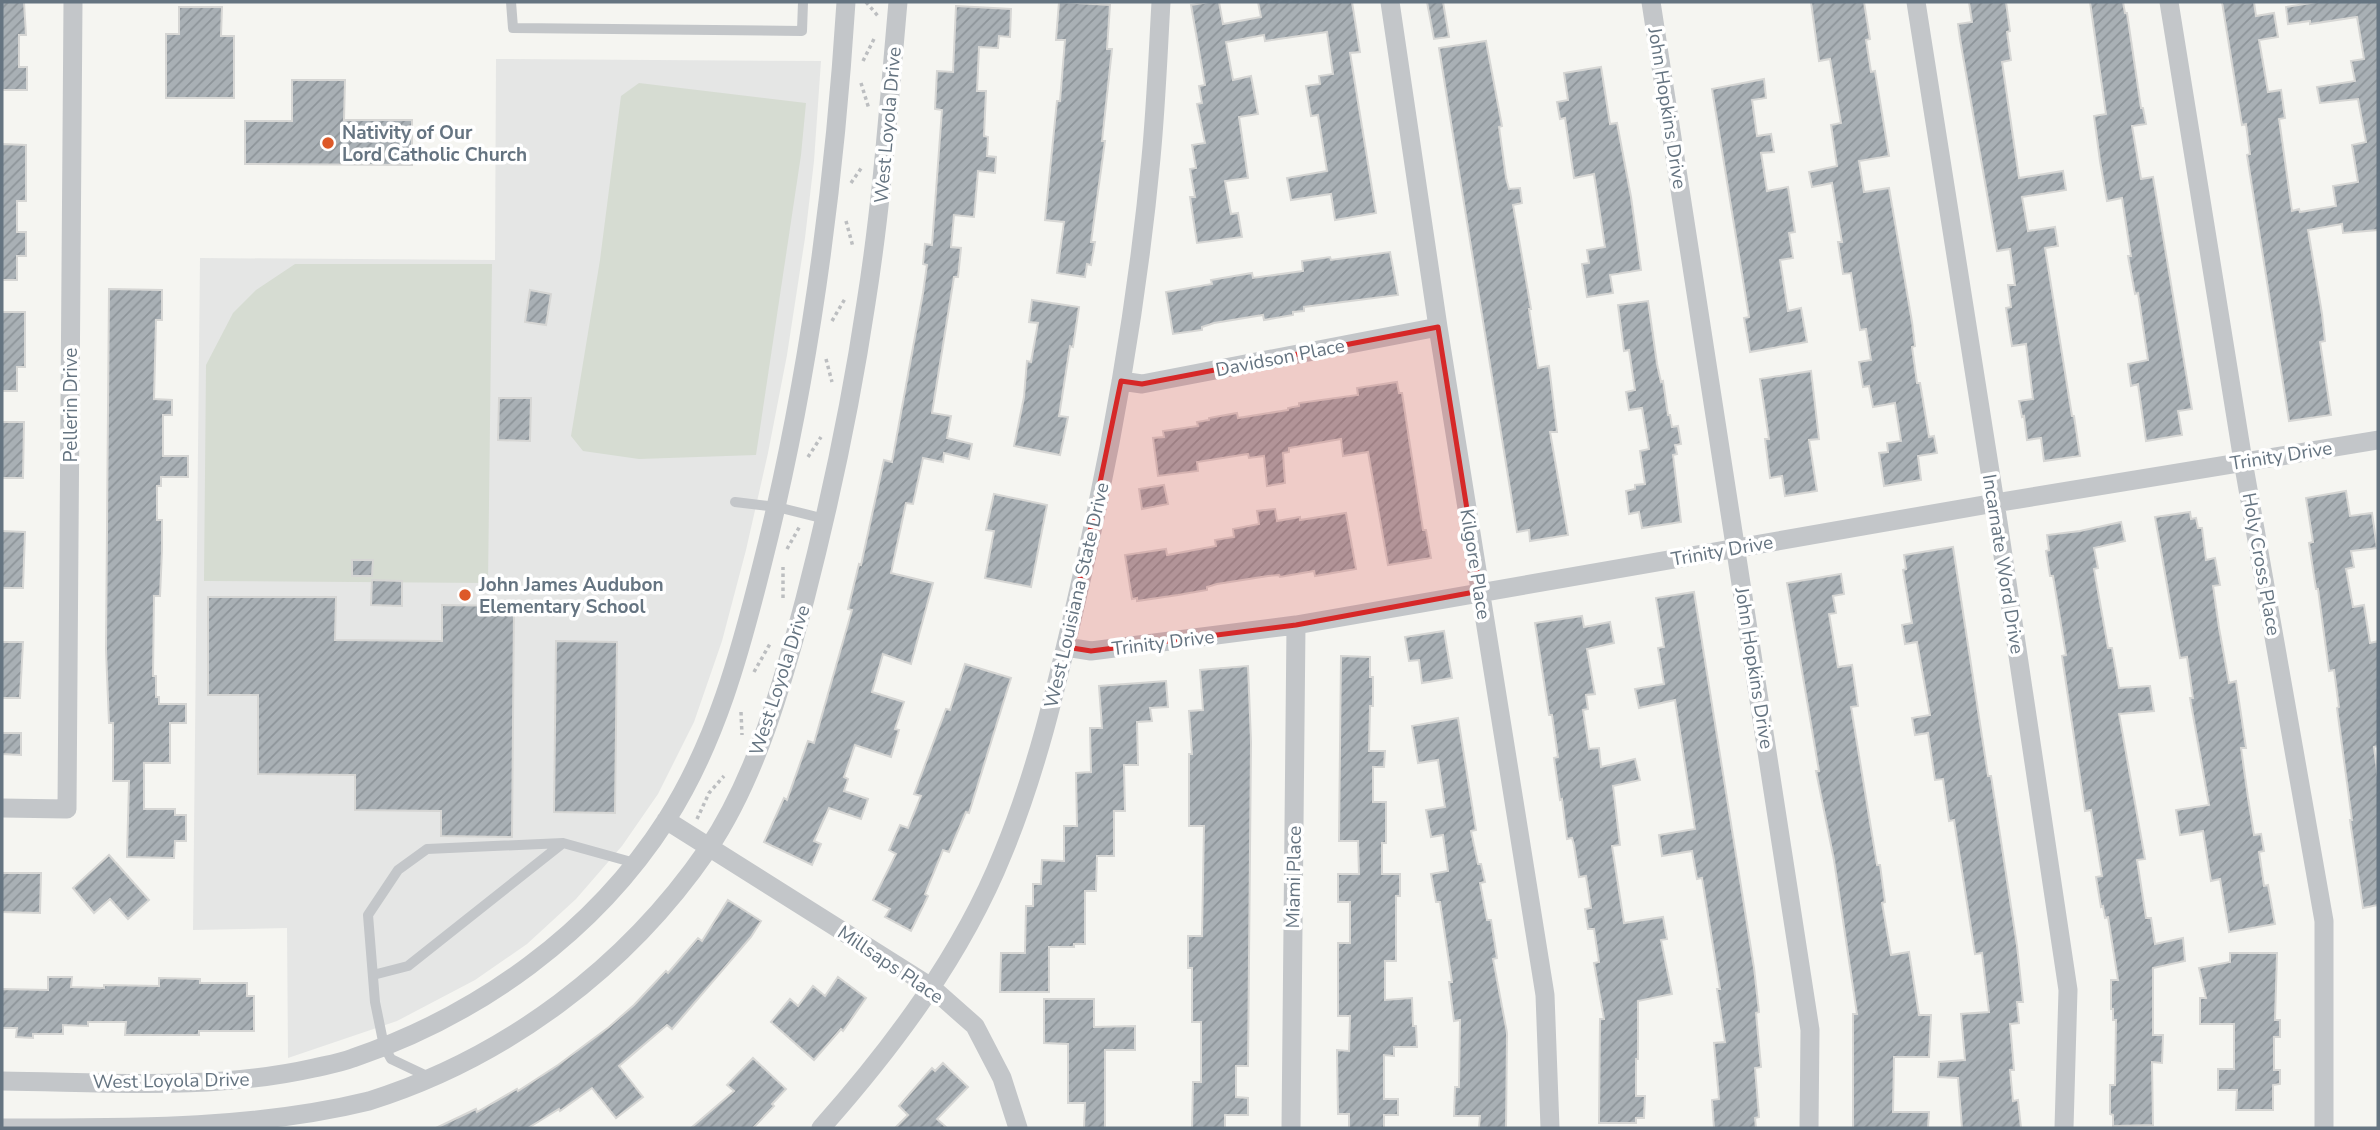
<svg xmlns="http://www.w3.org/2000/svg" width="2380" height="1130" viewBox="0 0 2380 1130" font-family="'Nunito Sans',sans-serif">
  <defs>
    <pattern id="building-hatch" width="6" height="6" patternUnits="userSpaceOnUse" patternTransform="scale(1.75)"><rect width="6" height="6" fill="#a9b0b5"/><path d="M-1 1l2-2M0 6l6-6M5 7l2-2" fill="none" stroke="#8d9499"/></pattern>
  </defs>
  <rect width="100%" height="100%" fill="#f5f5f1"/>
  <path fill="#e5e6e5" d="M496,59L821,61L814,161L805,238L787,355L768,453L746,550L722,641L694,722L658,794L622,846L576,899L527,944L475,980L397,1021L288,1058L287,928L193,930L200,258L495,260Z"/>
  <path fill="#d6dcd2" d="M639,83L806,103L801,155L756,455L639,459L583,451L571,436L600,260L621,96Z
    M295,264H492L488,583L204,581L206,365L233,313L256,290Z"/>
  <path fill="url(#building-hatch)" stroke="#d6d6d4" stroke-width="2" d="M2,2H24L26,35H19V67H27V90H2Z
    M1059,2L1110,5L1107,49H1112L1102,141H1105L1091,242H1095L1091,265L1087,264L1085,277L1057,273L1064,222L1045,220L1057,101H1060L1065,40H1056Z
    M1209,2H1219L1223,24L1261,17L1258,2H1352L1360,52L1350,53L1376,213L1335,220L1331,194L1291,200L1287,178L1327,171L1318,115L1311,116L1306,86L1320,84L1319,76L1333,74L1327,32L1265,41L1264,35L1226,42L1233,80L1251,76L1258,114L1239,117L1248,178L1225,181L1231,214L1238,213L1242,237L1197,243L1190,197H1195L1190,169L1196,168L1192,145L1205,143L1197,104L1202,103L1199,86L1205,85L1191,5Z
    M1427,2H1443L1449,37L1434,39Z
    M1811,2H1864L1870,39L1866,40L1871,72L1875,71L1889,156L1859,161L1864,192L1889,188L1912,322L1915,346L1912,347L1917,383H1920L1929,437L1934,436L1937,453L1918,456L1921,480L1884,486L1879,453L1888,452L1887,443L1901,441L1895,403L1873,407L1869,386L1863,387L1859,362L1871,360L1866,329L1860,330L1851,273L1843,274L1838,242H1842L1832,183L1812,187L1809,172L1837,166L1831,125L1841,123L1830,59L1819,61Z
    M1969,2H2006L2010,31L2007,32L2011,60L2002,62L2019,178L2063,171L2066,190L2022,197L2028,231L2055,227L2058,246L2045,248L2072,416H2074L2080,456L2044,461L2041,438L2027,440L2024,416L2022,417L2019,401L2033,399L2030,375L2026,344L2012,346L2006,308L2011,307L2008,285H2015L2010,249L1997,251L1960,39L1958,24L1972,22Z
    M2090,2H2123L2125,13H2127L2141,108H2143L2146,124L2132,126L2141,179L2153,177L2192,409L2178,411L2182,435L2146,441L2138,384L2131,386L2128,364L2148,360L2138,293L2135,294L2128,256H2131L2122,198L2107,201L2100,161L2094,116L2106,114Z
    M2222,2H2254L2256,16L2274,13L2278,37L2259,40L2268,92L2281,90L2285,118L2279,119L2292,211L2299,209L2300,212L2336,206L2333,186L2358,182L2352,145L2366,142L2358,99L2320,103L2317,87L2355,81L2351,61L2364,59L2357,17L2310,24V21L2288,24L2286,7L2317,2H2378V230L2343,233L2342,224L2308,230L2322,314L2325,341L2320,342L2331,415L2289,421L2247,155L2250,154L2246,124L2242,125Z
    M956,6L1011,9L1010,37L999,36L998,48L979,47L977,91H986L984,136L988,137L987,156L996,157L995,173L978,171L974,217L954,215L951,247L961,248L958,277H954L932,413L951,416L947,438L972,444L969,459L944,453L943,462L923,458L913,504L906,503L891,573L933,583L911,664L883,654L872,692L904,702L895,729L899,730L891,757L855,745L844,777L848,779L844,791L868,799L861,819L829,808L814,841L821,844L812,865L764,842L784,798L787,800L808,741L814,743L852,610L848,609L859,564L861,565L884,460L892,462L923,293L927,265L923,264L925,244L932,245L942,110L935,109L937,71L953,72Z
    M179,7H222L221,36H234V98H166V34H179Z
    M1486,41L1502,126L1499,127L1506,178L1509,189L1520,188L1522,203L1513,205L1531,309H1529L1538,368L1549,366L1557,432H1550L1568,535L1530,541L1529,530L1517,532L1439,48Z
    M1601,67L1610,124L1617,123L1631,197L1641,270L1610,275L1613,293L1587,297L1582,264L1589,263L1587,250L1605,247L1594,174L1574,178L1565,118L1560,119L1557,102L1568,100L1564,73Z
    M1764,79L1766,98L1752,100L1757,136L1771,134L1774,152L1761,153L1767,191L1788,187L1795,232L1789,233L1793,258L1780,260L1788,311L1801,308L1807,342L1750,352L1744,318L1749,317L1712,89Z
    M292,80H345L344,120H412V165L245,164V121H292Z
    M2,144L26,145V201H17V232H26V256H17V280H2Z
    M1390,252L1398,295L1304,307V311L1293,312V315L1264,320L1263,315L1214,323L1202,327V330L1173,334L1166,292L1212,284L1211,280L1252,273L1253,278L1303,271L1302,261L1330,257L1331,260Z
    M109,289L162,290V320H156L154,399L172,400V415H163V456H188V477H161V486H157V520H162V550L160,596H154L153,676H156V697H159V704H186V723H170V763H144V809H175V815H186V841H175L174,858L127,857L129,781H113V723H109L106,650Z
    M530,290L551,294L546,325L525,322Z
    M1032,300L1079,307L1073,347L1070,346L1059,416L1068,417L1060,455L1014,446L1024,397L1027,361L1031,362L1038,323L1029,322Z
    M1648,301L1657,364L1661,382L1663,381L1668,415H1670L1672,427L1678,426L1681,444L1675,445L1677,454L1673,455L1681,522L1642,528L1639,512L1629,514L1626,491L1635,489V485L1645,484L1640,451L1649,449L1642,408L1629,410L1626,392L1635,390L1629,350L1624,351L1618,305Z
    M2,312H25V367H17V391H2Z
    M1811,371L1819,439L1809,440L1817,491L1785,496L1782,476L1770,478L1765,439H1769L1760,379Z
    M1397,382L1399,393H1402L1423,530H1426L1431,558L1388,565L1368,452L1343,456L1341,439L1289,448V452L1283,453L1285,483L1267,486L1264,456L1249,458L1248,454L1197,462L1198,471L1158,476L1153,438L1164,437L1163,431L1198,426L1197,422L1209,420V418L1237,413L1238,418L1288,410V408L1299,406V403L1358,395L1357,388Z
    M499,398H531L530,441L498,440Z
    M2,422H24L23,478H2Z
    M1164,485L1168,504L1142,509L1139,489Z
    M2346,491L2350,516L2372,513L2377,548L2351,551L2354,567L2346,569L2353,607L2364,605L2370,643L2378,641V746L2374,747L2378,777V905L2363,908L2350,820H2352L2337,708L2339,707L2334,670L2329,671L2318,589H2316L2309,543L2313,542L2306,498Z
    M994,494L1047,505L1031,587L985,578L994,531L986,530Z
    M1275,509L1277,521L1300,517V520L1346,513L1356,569L1315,576L1314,571L1280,577L1279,575L1268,576L1217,584L1207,587V590L1178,595L1137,601V598L1132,599L1125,555L1166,549L1167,555L1216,546L1215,540L1234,537L1233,529L1259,524L1257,511Z
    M2190,512L2191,519L2196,518L2198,528H2202L2206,560L2215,558L2220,585L2213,586L2219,628L2229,683L2236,681L2246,748H2241L2248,798L2254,835L2261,834L2264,851L2259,852L2264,886L2268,885L2275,924L2229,932L2220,879L2211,881L2203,831L2180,835L2176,810L2209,805L2190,698H2193L2187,657L2180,658L2155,517Z
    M2121,522L2125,541L2094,548L2098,568L2094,569L2108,648H2112L2119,688L2150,686L2154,711L2119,714L2145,859L2137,860L2146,918H2151L2155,944L2183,938L2185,961L2153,968V1035H2163L2162,1063L2152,1062L2153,1125L2113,1126V1115L2110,1114V1085H2115L2116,1020H2113V1009H2111V980H2118L2108,917L2105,918L2103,906L2101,907L2096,877L2102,876L2091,810L2085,811L2062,656L2066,655L2053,576H2050L2046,551L2049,550L2047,535L2080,531Z
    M2,531L25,532L23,588H2Z
    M1953,547L1988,776H1991L2017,946L2023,1002H2017L2019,1023L2010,1024L2014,1070H2010L2013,1101L2018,1100L2021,1128H1962L1958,1078L1938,1077L1939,1062L1965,1060L1961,1014L1989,1012L1982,953L1975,954L1954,820L1949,821L1943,779L1935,780L1928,733L1915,735L1912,718L1930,715L1917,642L1905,644L1902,625L1912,623L1903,570L1906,569L1904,555Z
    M352,560H373L372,576H352Z
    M1841,574L1844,594L1833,596L1836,613L1829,614L1838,667L1852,665L1858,706L1851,707L1877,865H1880L1885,902L1882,903L1891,955L1909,952L1919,1015H1931L1929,1057H1894L1893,1112H1929L1928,1128H1853V1014H1857L1834,860L1816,771H1819L1787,583Z
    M372,580L402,581V606L371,605Z
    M1694,592L1754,968L1759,1012L1756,1013L1761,1067L1755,1068L1759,1117L1755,1118L1756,1128H1714L1712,1100L1719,1099L1714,1043L1725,1042L1717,989H1720L1702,878L1697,879L1692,851L1662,856L1659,835L1695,829L1675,700L1639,708L1635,689L1664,684L1658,648L1664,647L1656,598Z
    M208,597H336L335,640L442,641V605L514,606L512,837L441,836V811L355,810V775L258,774V695H208Z
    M1582,616L1584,627L1610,622L1614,643L1587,649L1595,694L1586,695L1588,709L1583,710L1589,749L1599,748L1601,767L1635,759L1640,780L1613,786L1620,845L1612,846L1624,923L1663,917L1667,939L1661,940L1672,994L1638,1001V1059H1636V1096H1645L1644,1118H1636V1123H1599L1600,1019H1604L1594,963L1599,962L1594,929H1588L1585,909L1591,908L1586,876L1579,877L1574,845L1572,838L1567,839L1562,799L1560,800L1554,758L1558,757L1552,715H1549L1535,623Z
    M1444,631L1452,678L1422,683L1419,660L1409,661L1405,637Z
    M556,641L617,642L615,813L554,812Z
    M2,642H23L20,698H2Z
    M1341,656L1370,657V677H1373V706H1370L1369,751H1385L1384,767H1373V802H1386V843H1382V874H1400V896H1396V961H1385V1000L1412,998L1413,1026H1416L1417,1047H1394V1056L1384,1055V1099H1398V1115H1384V1128H1349V1114H1338L1337,1050L1349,1051L1350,1016H1338V943H1350V902H1338V874H1359L1358,841H1339Z
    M965,664L1011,678L969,813L966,812L949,852L943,850L925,894L928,896L911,931L885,917L890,909L873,900L896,854L889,850L900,825L908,828L921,796L914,794L946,709L950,710Z
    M1248,666L1251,742L1248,1066H1236V1097L1248,1098V1115H1225V1128H1192L1193,1082H1201V1022H1192V968H1188V936H1202L1204,826H1189V754H1192L1189,711L1203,710L1200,670Z
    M1166,681L1168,707L1150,708L1152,721L1137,722L1138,765H1124L1125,811H1114V856H1097L1096,891H1085V944H1074V947H1049V992H1000L1001,953H1025L1026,906H1033V884H1041L1042,860L1064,861V826H1077L1076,773L1091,772L1090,728H1102L1099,686Z
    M1458,718L1476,830L1471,831L1478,864H1481L1485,882L1480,883L1487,920H1491L1497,958L1493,959L1507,1033L1506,1128H1479L1480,1116H1454L1455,1087H1459L1460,1020L1454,1021L1449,982H1452L1440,902H1436L1431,874L1448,871L1443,835L1431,837L1426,810L1445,807L1438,760L1418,763L1412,726Z
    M2,733H21V755L2,754Z
    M109,855L149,900L128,919L110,899L94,913L73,888Z
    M2,873H41L40,913L2,912Z
    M728,900L761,921L751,937L672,1029L667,1025L619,1066L643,1097L616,1118L592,1088L560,1111L559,1109L528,1128H436L476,1109L477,1112L517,1089L518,1091L558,1065L609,1027L634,1005L666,971L668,973L698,938L702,941Z
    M2230,953H2277L2275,1020H2280V1037H2274V1070H2280V1084L2273,1085V1110H2236L2237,1090H2218V1069H2234V1024H2200V998H2206L2199,968L2230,962Z
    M48,977H72L71,987L104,988V985L159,986V978L200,979V983H247V996H254V1031H199V1035H125L126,1022H88V1026L63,1025V1034H33V1038L16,1037L17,1028H2V989L48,990Z
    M838,977L866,998L843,1031L841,1029L814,1060L771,1022L790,999L798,1006L813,986L825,996Z
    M1044,999H1094V1027L1135,1026V1050H1105V1128H1084L1085,1103H1068V1044L1044,1043Z
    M753,1058L786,1089L772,1104L774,1106L753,1128H691L734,1091L727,1085Z
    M943,1063L968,1087L937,1119L947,1128H895L908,1115L899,1106L932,1068L935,1071Z"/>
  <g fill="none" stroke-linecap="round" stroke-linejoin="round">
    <path stroke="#bcbec0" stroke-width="3.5" stroke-dasharray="3.5 3.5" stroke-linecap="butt" d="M866,2L878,16
      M863,61L875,37
      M861,83L869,109
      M851,183L862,167
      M846,221L853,247
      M832,321L846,297
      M826,359L832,382
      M808,457L821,437
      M787,549L800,526
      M783,598V567
      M754,672L771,642
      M741,712L742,735
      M697,819L709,793L724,776"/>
    <path stroke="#c3c6c9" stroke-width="10" d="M511,2L513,28L802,31L803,2
      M735,502L777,507L825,519
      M373,975L408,966L563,843
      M429,1077L391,1059L384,1046L375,1002L368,915L398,870L427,849L563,843L635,863"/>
    <path stroke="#c3c6c9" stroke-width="19" d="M1390,2L1438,327L1545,995L1550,1128
      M1651,2L1810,1030L1809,1128
      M1916,2L1998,522L2068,990L2064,1128
      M2169,2L2243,461L2324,921V1128
      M1121,381L1142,384L1438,327
      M1066,647L1091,651L1296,625L1995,503L2378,440
      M2,808L67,809L73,2
      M666,820L931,987L975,1026L1002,1078L1018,1128
      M2,1081C105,1082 212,1091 314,1068C327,1065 340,1063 353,1058C479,1015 594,933 667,819C716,742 740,653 762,565C809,380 834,192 846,2
      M2,1128C124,1128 251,1130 369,1101C506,1058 627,967 708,849C756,778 783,682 805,599C830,502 851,403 866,303C882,203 889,102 898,2
      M821,1128C893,1047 962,955 1003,853C1037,771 1057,684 1077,598C1111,453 1137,306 1151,158C1156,106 1158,54 1161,2
      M1291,1128L1296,625"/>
  </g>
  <path fill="#d62828" fill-opacity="0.2" stroke="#d62828" stroke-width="5" stroke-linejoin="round" d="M1438,327L1480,591L1296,625L1091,651L1066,647L1121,381L1142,384Z"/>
  <g fill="#dd5929" stroke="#fff" stroke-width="2.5">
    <circle cx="328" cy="143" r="7"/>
    <circle cx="465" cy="595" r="7"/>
  </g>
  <g text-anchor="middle" stroke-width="7" stroke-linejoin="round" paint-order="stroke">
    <g font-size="19" fill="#657481" stroke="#fff">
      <text transform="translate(1668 108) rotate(81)" y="7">John Hopkins Drive</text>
      <text transform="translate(887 125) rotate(-85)" y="7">West Loyola Drive</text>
      <text transform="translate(1280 357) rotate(-11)" y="7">Davidson Place</text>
      <text transform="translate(70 405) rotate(-90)" y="7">Pellerin Drive</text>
      <text transform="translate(2281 455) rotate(-9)" y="7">Trinity Drive</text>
      <text transform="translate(1722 550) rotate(-10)" y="7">Trinity Drive</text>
      <text transform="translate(1476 564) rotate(81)" y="7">Kilgore Place</text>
      <text transform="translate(2004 564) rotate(81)" y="7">Incarnate Word Drive</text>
      <text transform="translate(2262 564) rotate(80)" y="7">Holy Cross Place</text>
      <text transform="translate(1076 595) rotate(-77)" y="7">West Louisiana State Drive</text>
      <text transform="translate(1163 642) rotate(-7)" y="7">Trinity Drive</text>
      <text transform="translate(1755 668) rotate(81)" y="7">John Hopkins Drive</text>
      <text transform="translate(779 680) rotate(-72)" y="7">West Loyola Drive</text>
      <text transform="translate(1293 877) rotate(-89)" y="7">Miami Place</text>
      <text transform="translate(891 964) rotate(34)" y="7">Millsaps Place</text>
      <text transform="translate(171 1080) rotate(-1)" y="7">West Loyola Drive</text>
    </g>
    <g font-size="19" font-weight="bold" fill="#657481" stroke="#fff" text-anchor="start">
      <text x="342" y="139">Nativity of Our<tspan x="342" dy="22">Lord Catholic Church</tspan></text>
      <text x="479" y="591">John James Audubon<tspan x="479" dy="22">Elementary School</tspan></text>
    </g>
  </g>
  <rect width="2380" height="1130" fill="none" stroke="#657481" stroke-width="7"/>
</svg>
